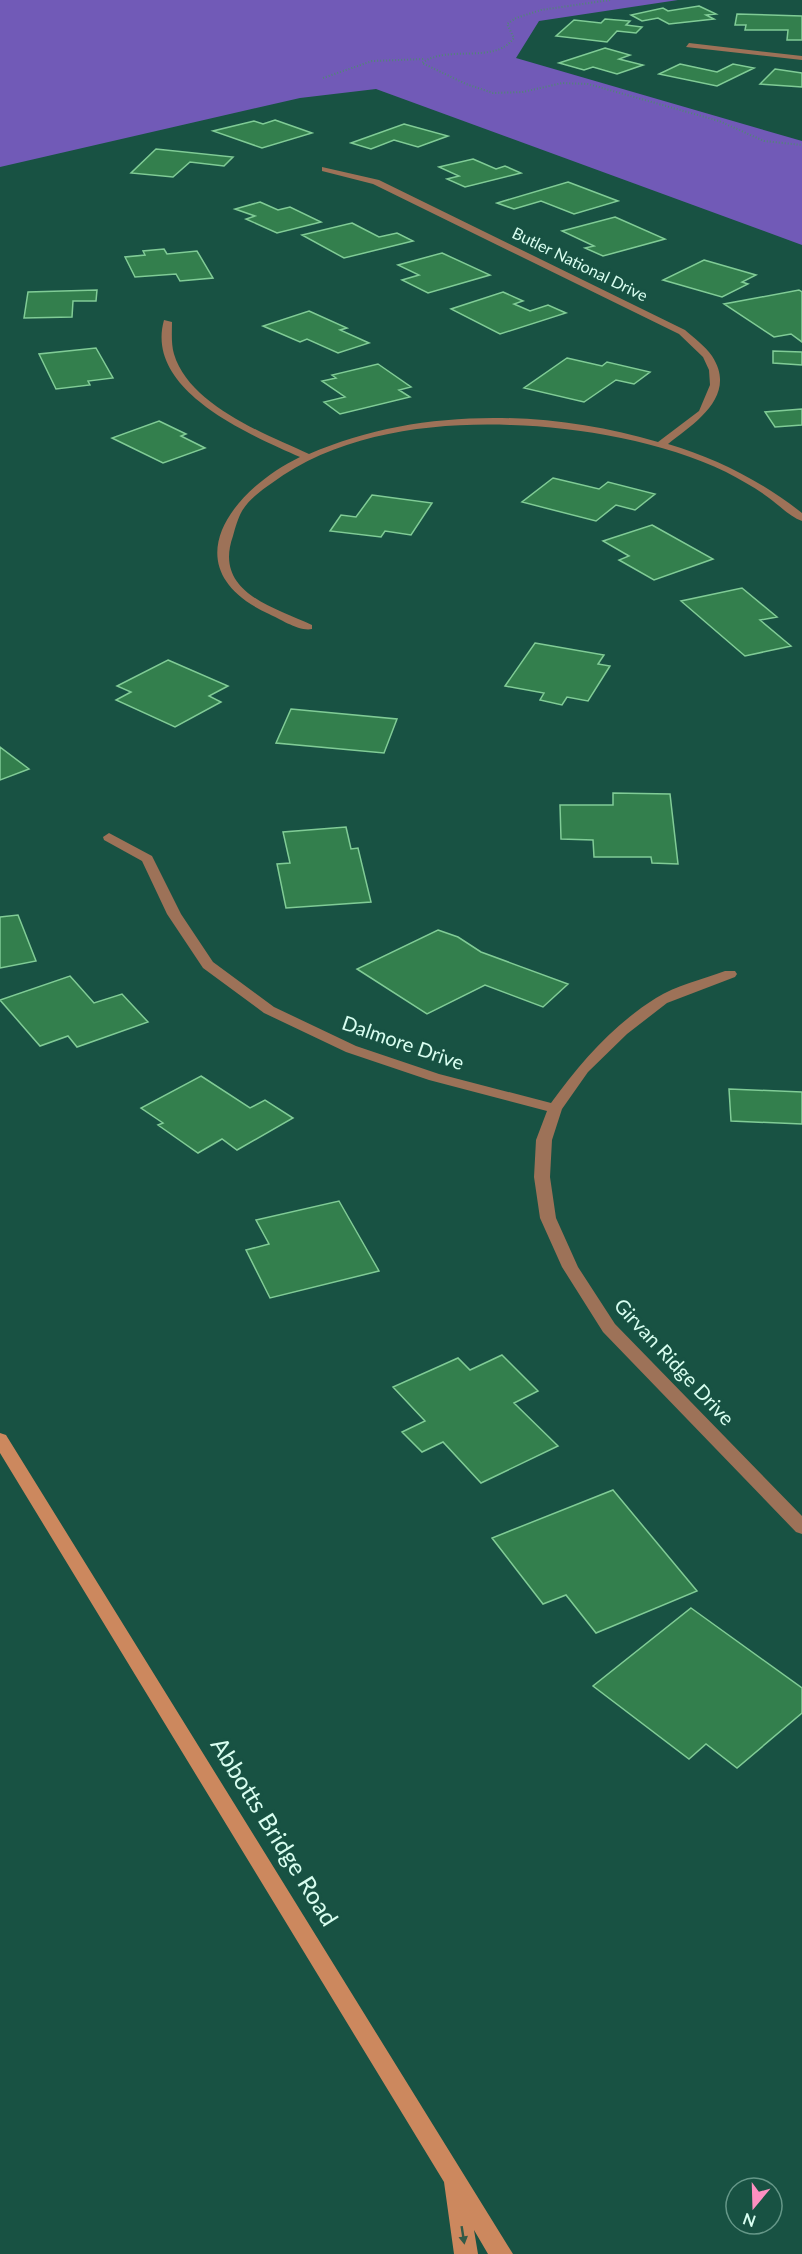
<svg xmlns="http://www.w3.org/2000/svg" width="802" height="2254" viewBox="0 0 802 2254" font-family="Lato,sans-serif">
  <rect width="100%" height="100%" fill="#185243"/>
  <path fill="#715ab7" d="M0,0H678L539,21L516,58L802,141V245L376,89L300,98L0,167Z"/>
  <path fill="#337f4d" stroke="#80cc96" stroke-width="1.5" d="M699,6L716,14L706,15L714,19L669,24L658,18L642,21L631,15L663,8L668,11Z
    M737,14L802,16V40H787L788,30H745L746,25H735Z
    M605,19L630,21L626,25L642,27L636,33L617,31L607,42L556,36L574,20L601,23Z
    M605,48L630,55L619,59L643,65L617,74L593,67L584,70L559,63Z
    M680,64L717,72L733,64L754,68L717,86L659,74Z
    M775,69L802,73V87L760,84Z
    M275,120L312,133L262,148L213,131L254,121L263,124Z
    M404,124L448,136L418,147L394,140L371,149L351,143Z
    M156,149L233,157L224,166L190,162L173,177L131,173Z
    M473,159L496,169L505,166L521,173L465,187L447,179L459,176L439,167Z
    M568,182L618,201L574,214L541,201L514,209L497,203Z
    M260,202L278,210L290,207L321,222L277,233L246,219L255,216L235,209Z
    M615,217L665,239L603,256L585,248L594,246L562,231Z
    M352,223L379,237L397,233L413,241L344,258L302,235Z
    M164,249L167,254L197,251L213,278L180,281L176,274L135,277L125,257L145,255L143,251Z
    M442,253L490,275L428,293L402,280L419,275L398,265Z
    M704,260L756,275L742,282L748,284L722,297L663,280Z
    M97,290L96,301H73L72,317L24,318L28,292Z
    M799,290L802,292V342L791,334L774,337L724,304Z
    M503,292L523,301L514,304L530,311L548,305L566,313L500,334L451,309Z
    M309,311L347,328L340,330L369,343L338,353L307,339L300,342L263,326Z
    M96,348L113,378L88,381L90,385L56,389L39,354Z
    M773,351L802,352V365L773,363Z
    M567,358L602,366L607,362L650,372L634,384L616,380L584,402L524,388Z
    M378,364L411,387L399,390L410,397L340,414L324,402L345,397L322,381L336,378L332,375Z
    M802,409V425L775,427L765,412Z
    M159,421L186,434L181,436L205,448L163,463L112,438Z
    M553,478L599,489L608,482L655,494L635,510L616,505L596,521L522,502Z
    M372,495L432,503L411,535L385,531L381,537L330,531L341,515L356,517Z
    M652,525L713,559L654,580L619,560L629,556L603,541Z
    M742,588L777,617L760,620L791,646L745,656L681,601Z
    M535,643L604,655L598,664L610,666L588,701L567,697L562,705L540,700L544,693L505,686Z
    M168,660L228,686L209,696L221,702L175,727L116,700L131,692L117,686Z
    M291,709L397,719L384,753L276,743Z
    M0,747L29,769L0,780Z
    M613,793L670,794L678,864L652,863L651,857H594L593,840L561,839L560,805H613Z
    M346,827L351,849L358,848L371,902L286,908L277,864L290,863L283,832Z
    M18,915L36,961L0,968V917Z
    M438,930L458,937L481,952L568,984L543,1007L485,985L427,1014L357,969Z
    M70,976L94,1003L122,994L148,1022L77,1047L68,1036L40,1046L0,1000Z
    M201,1076L250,1108L265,1100L293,1118L237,1150L222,1139L198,1153L158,1125L163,1123L141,1108Z
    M729,1089L802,1092V1124L731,1121Z
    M339,1201L379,1271L270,1298L246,1250L269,1244L256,1220Z
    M502,1355L538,1391L514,1403L558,1446L481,1483L443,1442L422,1452L402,1432L425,1421L393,1387L458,1358L470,1370Z
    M613,1490L697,1591L596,1633L566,1595L543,1604L492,1538Z
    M691,1608L802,1688V1713L737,1768L706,1744L689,1759L593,1686Z"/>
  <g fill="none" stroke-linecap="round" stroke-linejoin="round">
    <path stroke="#528677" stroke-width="2" stroke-dasharray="1 2" stroke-linecap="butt" d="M610,0L541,10L516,18L507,24L514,38C494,65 448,44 422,63L466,84L493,93L523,92L562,83L588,84L719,121L764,141L802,145
      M323,78L372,61L425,59"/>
    <path fill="#9d7258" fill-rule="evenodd" d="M689,43L802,56V60L686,47Z
      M322,167L379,180L685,330C694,338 705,346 712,356C738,396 695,423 668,444C718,459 761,481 802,513V521C790,517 779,505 769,498C756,488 741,480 726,472C665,442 579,427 511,425C430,422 338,434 272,483C262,490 249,499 242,511C238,518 235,528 233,536C213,592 273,607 312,625V629C300,632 280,619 269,614C171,569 230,491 300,457C251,435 144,391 164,320L172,322C172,332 171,344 174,354C189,405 265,434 309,454C416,407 547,409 658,442L699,411L710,385L709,370L703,357L679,334L373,184L322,171Z
      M109,833L152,856L181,914L213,962L274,1007L356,1046L439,1074L551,1103C580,1063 613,1025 656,998C675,986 703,979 725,971H735L737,974L735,977L667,1003L627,1034L588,1072L562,1109L552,1140L550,1177L556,1218L578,1267L615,1324L802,1516V1534L796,1532L603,1332L562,1267L540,1218L534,1177L536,1140L547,1111L429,1080L346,1052L264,1013L203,968L167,914L142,861L104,840L103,837Z"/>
    <path fill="#cc885e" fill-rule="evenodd" d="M0,1433L6,1435L513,2254H488L474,2230L478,2254H454L444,2182L0,1453Z"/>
  </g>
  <defs><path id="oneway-solid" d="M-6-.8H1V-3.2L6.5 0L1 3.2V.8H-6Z" transform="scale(1.5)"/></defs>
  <use fill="#335a47" href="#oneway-solid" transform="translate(463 2235) rotate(81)"/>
  <g text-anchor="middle" stroke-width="6" stroke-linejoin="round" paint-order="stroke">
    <g font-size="16" fill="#d8fef0" stroke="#185243">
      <text transform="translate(580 264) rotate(26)" y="6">Butler National Drive</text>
    </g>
    <g font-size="20" fill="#d8fef0" stroke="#185243">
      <text transform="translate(403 1043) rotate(19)" y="7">Dalmore Drive</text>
      <text transform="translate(674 1362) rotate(47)" y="7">Girvan Ridge Drive</text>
    </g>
    <g font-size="24" fill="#d8fef0" stroke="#185243">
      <text transform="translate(274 1832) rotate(58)" y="8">Abbotts Bridge Road</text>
    </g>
  </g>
  <g transform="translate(754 2206) rotate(199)"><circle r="28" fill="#185243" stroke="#659788" stroke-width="1.5"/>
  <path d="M0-4.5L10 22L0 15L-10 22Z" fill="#fd8fc1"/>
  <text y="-9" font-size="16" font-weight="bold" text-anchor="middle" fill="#d8fef0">N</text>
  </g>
</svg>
